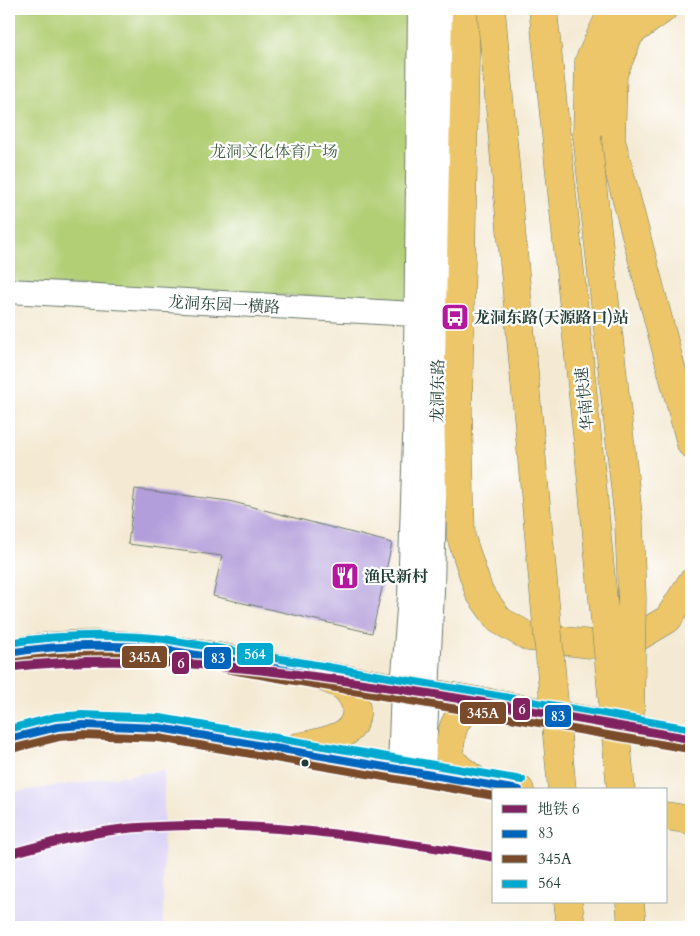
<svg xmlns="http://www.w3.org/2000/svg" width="700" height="936" viewBox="0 0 700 936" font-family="Cardo,'Noto Serif SC',serif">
  <rect width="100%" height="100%" fill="#fff"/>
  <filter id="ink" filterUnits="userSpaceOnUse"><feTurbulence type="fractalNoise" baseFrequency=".02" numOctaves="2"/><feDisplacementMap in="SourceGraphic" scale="10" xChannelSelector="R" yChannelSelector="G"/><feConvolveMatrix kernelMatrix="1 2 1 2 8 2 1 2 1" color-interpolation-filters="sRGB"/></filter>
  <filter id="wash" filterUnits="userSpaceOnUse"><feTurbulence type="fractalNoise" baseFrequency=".0096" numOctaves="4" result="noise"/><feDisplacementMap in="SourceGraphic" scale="20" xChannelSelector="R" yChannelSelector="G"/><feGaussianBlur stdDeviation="1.12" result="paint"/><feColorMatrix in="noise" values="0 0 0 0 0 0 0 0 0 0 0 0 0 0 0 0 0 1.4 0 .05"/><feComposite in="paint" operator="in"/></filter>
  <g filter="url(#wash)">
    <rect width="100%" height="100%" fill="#f4ead4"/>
    <path fill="#ddd5f6" d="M164,770L163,927H9V793Z"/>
    <path fill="#b2cf76" stroke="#688655" d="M9,9H416L418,301L9,283Z"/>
    <g id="blocks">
      <path fill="#b29eda" d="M135,489L229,501L392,543L372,633L213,596L222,556L128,544Z"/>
    </g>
  </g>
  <g filter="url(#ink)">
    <use href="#blocks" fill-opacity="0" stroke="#6a7a6c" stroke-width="1"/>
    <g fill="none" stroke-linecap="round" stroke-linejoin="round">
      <defs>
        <path id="minor" d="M9,291L431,315
          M400,769L403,688L410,596L415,438L420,9
          M423,773L432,591L438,315L441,9"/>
        <path id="highway" d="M466,9L458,411L461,537L479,592L499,620L529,637L591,644L631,641L668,619L691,583
          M663,9L630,33L613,74L611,140L691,444
          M587,136L589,61L608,20L619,9
          M9,653C111,630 214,657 315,674C441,694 566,716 691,739
          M9,739L57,727L83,725L160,728L520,790
          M298,747C312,744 326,742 339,736C360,727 361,704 346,689C341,684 332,681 325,678
          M478,782C469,775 454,767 450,756C449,752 450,745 451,740C453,716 465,709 487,702
          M666,816L691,820
          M568,902L571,927
          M630,902L632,927"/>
      </defs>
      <use href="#minor" stroke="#6a7a6c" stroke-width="26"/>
      <use href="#highway" stroke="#6a7a6c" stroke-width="29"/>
      <use href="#minor" stroke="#fff" stroke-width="24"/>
      <use href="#highway" stroke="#ecc669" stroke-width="28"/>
      <defs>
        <path id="highway-bridge" d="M491,9L562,790
          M543,9L592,483L621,790
          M587,136L629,524L632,598L630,716"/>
      </defs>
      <use href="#highway-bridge" stroke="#6a7a6c" stroke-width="29" stroke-linecap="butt"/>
      <use href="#highway-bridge" stroke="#ecc669" stroke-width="28"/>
      <defs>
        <path id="bus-1" d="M9,653C61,644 110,644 162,649L691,739
          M9,739L57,727L83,725L160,728L519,790"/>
        <path id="bus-2" d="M11,663C62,654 110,654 161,658L689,749
          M11,749L59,737L83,735L159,738L494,796"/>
        <path id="bus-3" d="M9,643C61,634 111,634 164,639L691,729
          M9,729L55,717L82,715L160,718L522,780"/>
      </defs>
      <use href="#bus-1" stroke="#fff" stroke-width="11"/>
      <use href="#bus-2" stroke="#fff" stroke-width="11"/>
      <use href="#bus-3" stroke="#fff" stroke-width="11"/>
      <use href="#bus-1" stroke="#0065bd" stroke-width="8"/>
      <use href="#bus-2" stroke="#7a4b2a" stroke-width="8"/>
      <use href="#bus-3" stroke="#00a9ce" stroke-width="8"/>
      <defs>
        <path id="metro-1" d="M9,667C131,653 253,667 374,685C480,701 586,720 691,739
          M9,854C49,843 90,832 131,828C253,818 374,838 494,857"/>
      </defs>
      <use href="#metro-1" stroke="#fff" stroke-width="12"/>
      <use href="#metro-1" stroke="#80225f" stroke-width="9"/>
    </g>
  </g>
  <defs>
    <symbol id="bus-square" viewBox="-11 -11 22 22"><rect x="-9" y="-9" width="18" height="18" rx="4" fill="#b5179e" stroke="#fff"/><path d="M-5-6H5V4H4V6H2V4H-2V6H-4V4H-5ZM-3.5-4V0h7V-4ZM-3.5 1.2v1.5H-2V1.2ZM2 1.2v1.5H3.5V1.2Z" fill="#fff"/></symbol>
    <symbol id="restaurant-square" viewBox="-11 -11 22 22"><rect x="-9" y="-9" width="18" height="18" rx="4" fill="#b5179e" stroke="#fff"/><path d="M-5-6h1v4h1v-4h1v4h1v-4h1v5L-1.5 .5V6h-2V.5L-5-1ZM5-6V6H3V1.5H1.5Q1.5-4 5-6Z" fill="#fff"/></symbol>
  </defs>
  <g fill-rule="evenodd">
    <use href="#bus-square" x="439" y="301" width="32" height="32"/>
    <use href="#restaurant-square" x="329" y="560" width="32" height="32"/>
  </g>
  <circle fill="#1f3d34" stroke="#fff" stroke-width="2" cx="305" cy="763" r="4.5"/>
  <g text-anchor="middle" stroke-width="4.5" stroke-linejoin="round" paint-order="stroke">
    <g font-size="16" fill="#446244" stroke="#fff">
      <text x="274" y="157">龙洞文化体育广场</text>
    </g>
    <g font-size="16" fill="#1f3d34" stroke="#fff">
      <text transform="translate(224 304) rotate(3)" y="6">龙洞东园一横路</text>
      <text transform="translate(437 391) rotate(-89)" y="6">龙洞东路</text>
      <text transform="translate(584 399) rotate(-96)" y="6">华南快速</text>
    </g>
    <g font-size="16" font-weight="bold" fill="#1f3d34" stroke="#fff" text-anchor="start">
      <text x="474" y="323">龙洞东路(天源路口)站</text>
      <text x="364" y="582">渔民新村</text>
    </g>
  </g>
  <g stroke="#fff" stroke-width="2">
    <rect x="236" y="642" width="38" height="24" rx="5" fill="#00a9ce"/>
    <rect x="121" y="645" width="47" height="24" rx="5" fill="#7a4b2a"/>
    <rect x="203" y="646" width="29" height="24" rx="5" fill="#0065bd"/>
    <rect x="171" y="651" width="19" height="24" rx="5" fill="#80225f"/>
    <rect x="512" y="697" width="19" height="24" rx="5" fill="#80225f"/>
    <rect x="459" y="701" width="48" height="24" rx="5" fill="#7a4b2a"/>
    <rect x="544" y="704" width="28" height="24" rx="5" fill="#0065bd"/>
  </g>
  <g font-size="14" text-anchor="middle" font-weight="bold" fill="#fff">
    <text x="255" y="659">564</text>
    <text x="145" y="662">345A</text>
    <text x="218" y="663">83</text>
    <text x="181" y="668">6</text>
    <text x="522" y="714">6</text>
    <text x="483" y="718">345A</text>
    <text x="558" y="721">83</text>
  </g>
  <rect width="700" height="936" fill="none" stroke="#fff" stroke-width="30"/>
  <rect x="492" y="788" width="175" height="115" fill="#ffffff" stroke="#a5b1ae"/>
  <rect x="502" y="805" width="25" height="8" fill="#80225f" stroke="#a5b1ae"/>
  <text x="538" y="814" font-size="15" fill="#1f3d34">地铁 6</text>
  <rect x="502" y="830" width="25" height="8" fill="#0065bd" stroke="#a5b1ae"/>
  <text x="538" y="838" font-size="15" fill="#1f3d34">83</text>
  <rect x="502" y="855" width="25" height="8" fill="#7a4b2a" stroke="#a5b1ae"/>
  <text x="538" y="864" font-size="15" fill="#1f3d34">345A</text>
  <rect x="502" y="880" width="25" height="8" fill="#00a9ce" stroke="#a5b1ae"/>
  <text x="538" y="888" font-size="15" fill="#1f3d34">564</text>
</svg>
